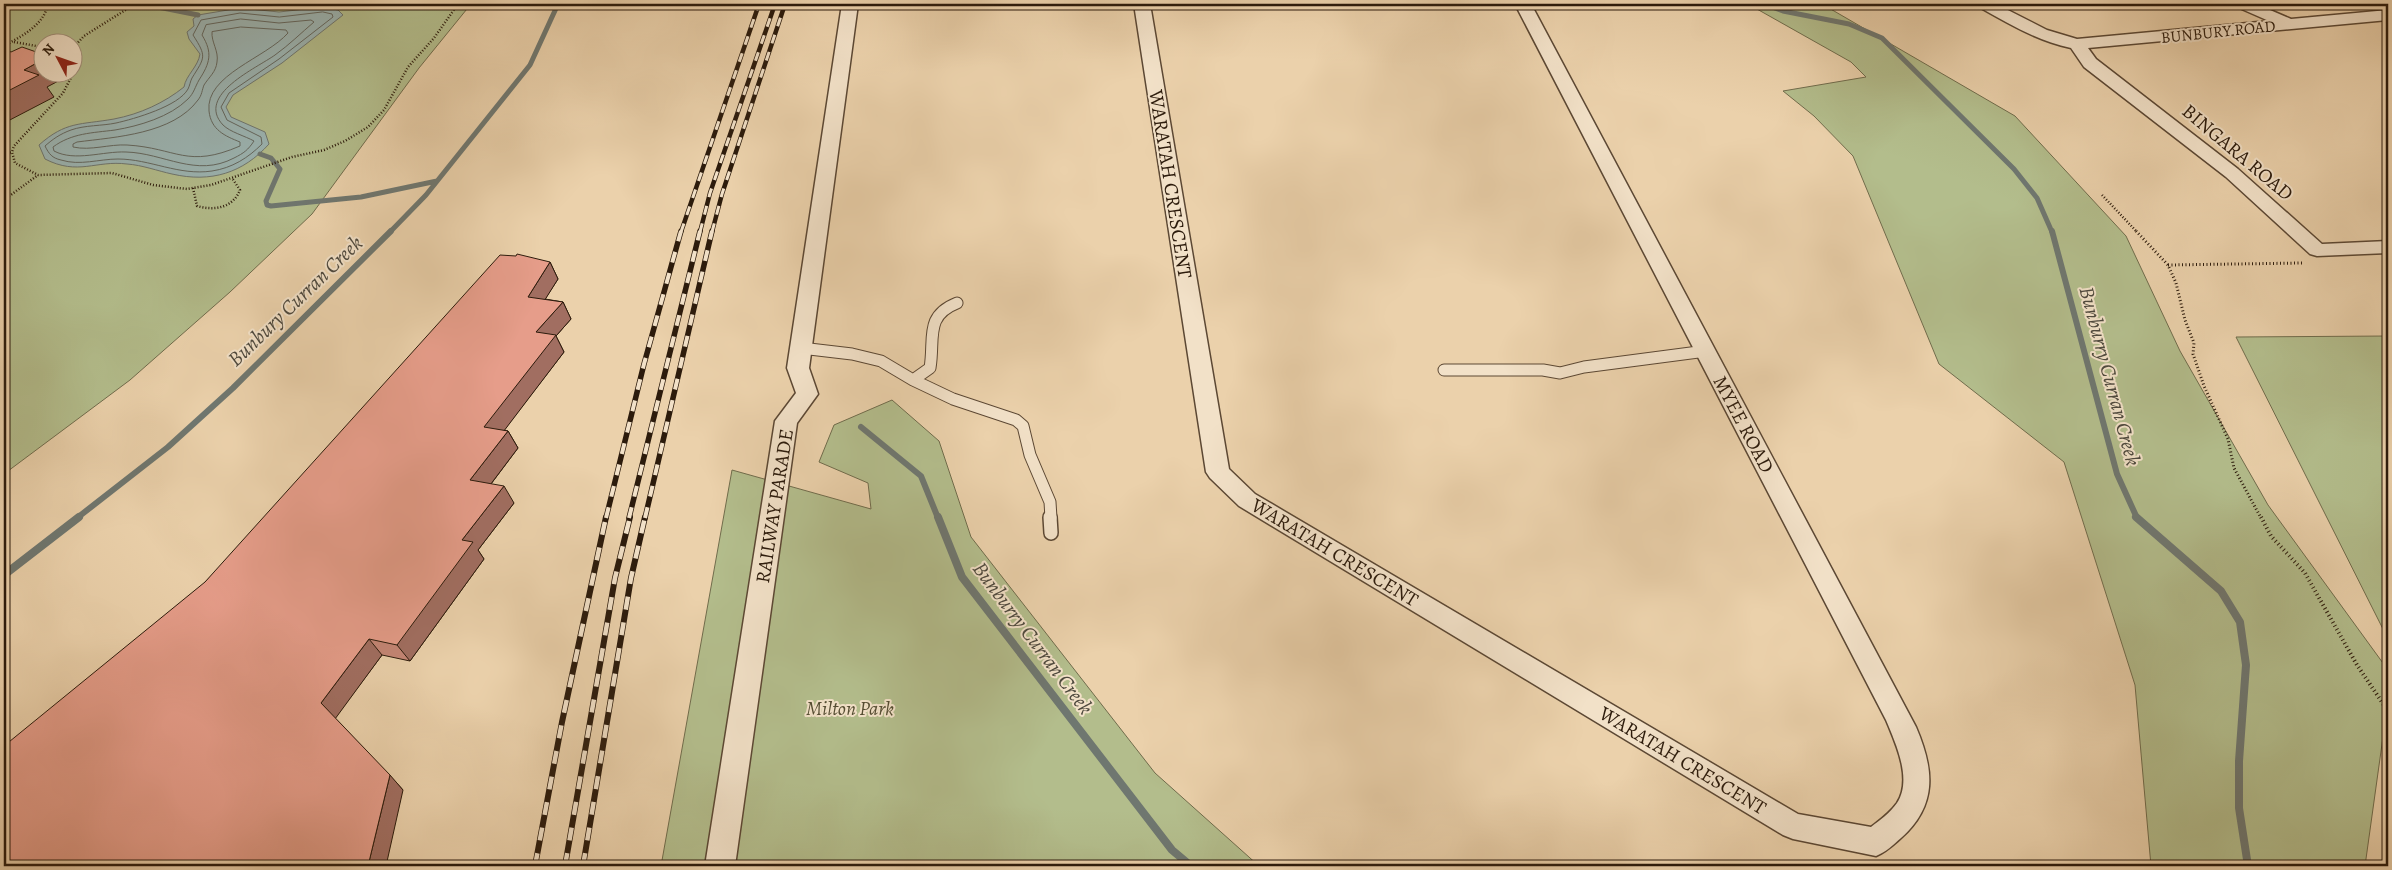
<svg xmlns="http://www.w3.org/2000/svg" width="2392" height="870" viewBox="0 0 2392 870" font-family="Alegreya,serif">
  <rect width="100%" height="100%" fill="#ebd1ab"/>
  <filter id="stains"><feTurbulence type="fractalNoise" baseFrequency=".004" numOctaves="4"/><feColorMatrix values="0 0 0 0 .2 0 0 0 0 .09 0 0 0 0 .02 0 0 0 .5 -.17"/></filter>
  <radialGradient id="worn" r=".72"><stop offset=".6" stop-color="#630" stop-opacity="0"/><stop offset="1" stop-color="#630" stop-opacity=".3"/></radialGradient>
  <path fill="#b3bd8c" stroke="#706c4c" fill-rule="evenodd" d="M4,4H471L419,68L312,214L230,292L130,380L4,474ZM42,42H72V72H42Z
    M1748,4H1822L2015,116L2126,236L2180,351L2268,505L2388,670V701L2365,866H2151L2135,685L2064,462L1939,364L1853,156L1814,116L1783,91L1866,77L1851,62Z
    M2388,336V639L2236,337Z
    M892,400L939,441L971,537L1155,773L1259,866H661L732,470L871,509L868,483L819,462L834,425Z"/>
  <path fill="#9cb5b3" stroke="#6f7770" d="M323,7L338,10L343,15L282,63L233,95L226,107L231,117L265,132L269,144C243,173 211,183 172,174C158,171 142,165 127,164C96,160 78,176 45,159L39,145C66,121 80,125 114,119C140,114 164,103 184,87C186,75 198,67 200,54L189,39L187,32L194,26L193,19L198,15L240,8L279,12Z"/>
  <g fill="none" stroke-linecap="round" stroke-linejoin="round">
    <path stroke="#646860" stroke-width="1" d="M323,12L332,14L333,17L279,59L229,93L221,107L227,120L261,137L262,144C248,158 232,168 212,171C179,176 150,159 118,159C99,159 80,166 61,160C52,158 49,154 45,146C53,139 60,134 71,130C85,125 102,126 116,123C134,119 179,106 188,89C190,85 190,82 192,78C205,57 207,57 193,35L201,20L240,13L279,17Z
      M241,19L279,23L311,20L314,22C301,33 289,45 275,55C257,68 195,95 223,125C230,132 245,136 254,141C248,150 244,153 234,158C196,178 164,153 126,152C103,151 75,162 54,151L53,147C72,133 92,133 115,130C139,126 170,117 188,99C194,93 195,87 199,80C210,63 213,53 202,35L206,25Z
      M241,27L286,30L288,33C266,58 205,75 209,111C211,130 225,136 240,142V146C187,169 177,148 127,145C109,144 91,151 73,147V144L77,142C116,137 173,134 198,100C202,95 202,90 204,85C209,77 216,72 217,62C219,51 211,42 212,32Z"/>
    <path stroke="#6f7770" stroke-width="5" d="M143,4L198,15
      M1764,4L1783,11L1849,24L1882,38L2014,169L2037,198L2052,232
      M260,154L271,158L280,169L266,201L267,205L271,206L361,197L437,181
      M390,232L426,195L530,65L558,4"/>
    <path stroke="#6f7770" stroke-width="6" d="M2052,231L2117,474L2137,518
      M861,427L921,476L938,518
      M77,518L168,447L233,388L391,231"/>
    <path stroke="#6f7770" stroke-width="8" d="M938,517L962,577L1172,850L1191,866
      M2136,517L2221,591L2240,622L2246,665L2239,761V808L2248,866
      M4,575L79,517"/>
    <defs>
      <path id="lane-far1" d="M801,348L852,354L881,361L913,380L953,399L1016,420L1023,426L1030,455L1050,502L1051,518
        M1444,370H1543L1560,373L1584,367L1706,351
        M913,380L930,368C935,339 924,316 957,303"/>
      <path id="lane" d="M1050,517L1051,533"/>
      <path id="street" d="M842,4H858L809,368L818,394L797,423L735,866H705L775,421L796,393L787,368Z
        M1134,4H1150L1229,469L1255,494L1798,814L1871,827C1880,820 1890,813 1897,803C1913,779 1895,742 1886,720L1515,4H1531L1916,727C1934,769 1938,805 1901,838C1893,845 1886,852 1876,856L1793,839L1783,835L1239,506L1210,478L1206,472Z
        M1977,4H1996L2047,30L2077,39L2269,21L2237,7L2235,4H2256L2291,19L2388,10V20L2088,48L2096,59L2238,169L2322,244L2388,241V253L2317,256L2310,254L2226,177L2084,67L2071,48C2038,41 2009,24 1979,7Z"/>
    </defs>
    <use href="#lane-far1" stroke="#5c4834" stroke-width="13"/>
    <use href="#lane" stroke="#5c4834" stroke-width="16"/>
    <use href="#street" stroke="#5c4834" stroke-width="3"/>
    <path stroke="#2c1b0c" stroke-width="2.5" stroke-dasharray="1 2" stroke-linecap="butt" d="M14,42L42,47
      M4,46C22,36 44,25 48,4
      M72,49L84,36L135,4
      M72,62L75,70L63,93L14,146L12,152L15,163L38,175L112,173L153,185L187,189L211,185L292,157L324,150L345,141L368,127L384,110L408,67L434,38L458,4
      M4,154L12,152
      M193,188L197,206C214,211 233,208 240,190L232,178
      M2102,195L2137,232
      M4,200L38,175"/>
    <path stroke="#2c1b0c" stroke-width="3" stroke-dasharray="1 2.5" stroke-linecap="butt" d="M2136,231L2168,265L2176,283L2185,320L2194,343L2193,354L2204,386L2228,439L2234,468L2261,518
      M2168,265L2302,263"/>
    <path stroke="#2c1b0c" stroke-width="4" stroke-dasharray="1 3" stroke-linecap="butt" d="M2261,517L2271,536L2305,573L2357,665L2388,711"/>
    <use href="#lane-far1" stroke="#f2e1c8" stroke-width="11"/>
    <use href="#lane" stroke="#f2e1c8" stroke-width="13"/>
    <use href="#street" fill="#f2e1c8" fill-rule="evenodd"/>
    <defs>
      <path id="rail-far2" d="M681,232L759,4
        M700,232L710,193L775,4
        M712,232L722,194L785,4"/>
      <path id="rail-far1" d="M606,518L644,364L681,231
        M629,518L700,231
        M645,518L712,231"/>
      <path id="rail" d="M535,866L562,722L606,517
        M565,866L615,578L630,517
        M583,866L631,578L645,517"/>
    </defs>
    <use href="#rail-far2" stroke="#2c1b0c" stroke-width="4.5"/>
    <use href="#rail-far1" stroke="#2c1b0c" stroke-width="5.5"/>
    <use href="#rail" stroke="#2c1b0c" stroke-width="6"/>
    <use href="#rail-far2" stroke="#f2e1c8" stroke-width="3" stroke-dasharray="9" stroke-linecap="butt"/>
    <use href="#rail-far1" stroke="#f2e1c8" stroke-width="4" stroke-dasharray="11" stroke-linecap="butt"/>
    <use href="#rail" stroke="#f2e1c8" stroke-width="4.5" stroke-dasharray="13" stroke-linecap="butt"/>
  </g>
  <path fill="#c68777" stroke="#2c1b0c" d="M550,262L558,279L545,299L563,302L571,319L556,336L564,352L504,430L508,431L518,448L491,484L514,503L478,550L484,559L410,661L382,655L335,718L403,790L205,582Z"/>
  <path fill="#a16e61" stroke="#2c1b0c" d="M42,60V72H60L64,78L47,87L54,97L4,123V93L24,70Z
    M550,262L558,279L536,314L528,297Z
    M563,302L571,319L556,336L564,352L494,444L484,427L536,332Z
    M508,431L518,448L481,497L470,480Z
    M504,486L514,503L478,550L484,559L410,661L397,645L462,540Z
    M369,639L382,655L335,719L321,703Z
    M390,775L403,790L386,866H368Z"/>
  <path fill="#e69d8a" stroke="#2c1b0c" d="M22,47L42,54V60L24,70L39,75L4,93V51L6,50L11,52Z
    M517,254L550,262L528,297L563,302L536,332L556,335L484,427L508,431L470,480L504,486L462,540L473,542L397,645L369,639L321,703L390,775L368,866H4V746L205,582L500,255L516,256Z"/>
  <g text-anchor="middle" stroke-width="4" stroke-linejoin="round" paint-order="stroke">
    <g font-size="16" fill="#2c1b0c" stroke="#f2e1c8">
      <text transform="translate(2218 31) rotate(-6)" y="6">BUNBURY ROAD</text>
    </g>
    <g font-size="20" fill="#2c1b0c" stroke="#f2e1c8">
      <text transform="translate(2238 152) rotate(40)" y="7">BINGARA ROAD</text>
      <text transform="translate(1171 184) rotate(81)" y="7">WARATAH CRESCENT</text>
      <text transform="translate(1744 424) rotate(62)" y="7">MYEE ROAD</text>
      <text transform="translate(774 506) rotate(-81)" y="7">RAILWAY PARADE</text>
      <text transform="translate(1335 552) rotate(31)" y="7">WARATAH CRESCENT</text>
      <text transform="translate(1683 760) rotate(31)" y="7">WARATAH CRESCENT</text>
    </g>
    <g font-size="20" font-style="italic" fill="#544c32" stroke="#f2e1c8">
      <text x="850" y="715">Milton Park</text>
    </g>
    <g font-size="21" font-style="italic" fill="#4e493e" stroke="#f2e1c8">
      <text transform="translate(295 301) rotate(-44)" y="7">Bunbury Curran Creek</text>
      <text transform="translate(2110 376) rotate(75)" y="7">Bunburry Curran Creek</text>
      <text transform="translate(1033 638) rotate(53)" y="7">Bunburry Curran Creek</text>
    </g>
  </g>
  <rect width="2392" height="870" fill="none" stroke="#ebd1ab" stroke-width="20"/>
  <rect x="5" y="5" width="2382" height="860" fill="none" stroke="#2c1b0c" stroke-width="2.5"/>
  <rect x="10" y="10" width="2372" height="850" fill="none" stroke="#2c1b0c"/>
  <g transform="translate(58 58) rotate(311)"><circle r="24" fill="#f2e1c8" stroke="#a3927d"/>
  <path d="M0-4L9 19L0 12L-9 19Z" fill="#8f2418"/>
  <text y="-8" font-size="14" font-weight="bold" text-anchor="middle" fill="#2c1b0c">N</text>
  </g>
  <rect width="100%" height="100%" filter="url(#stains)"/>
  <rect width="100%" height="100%" fill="url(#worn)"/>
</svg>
